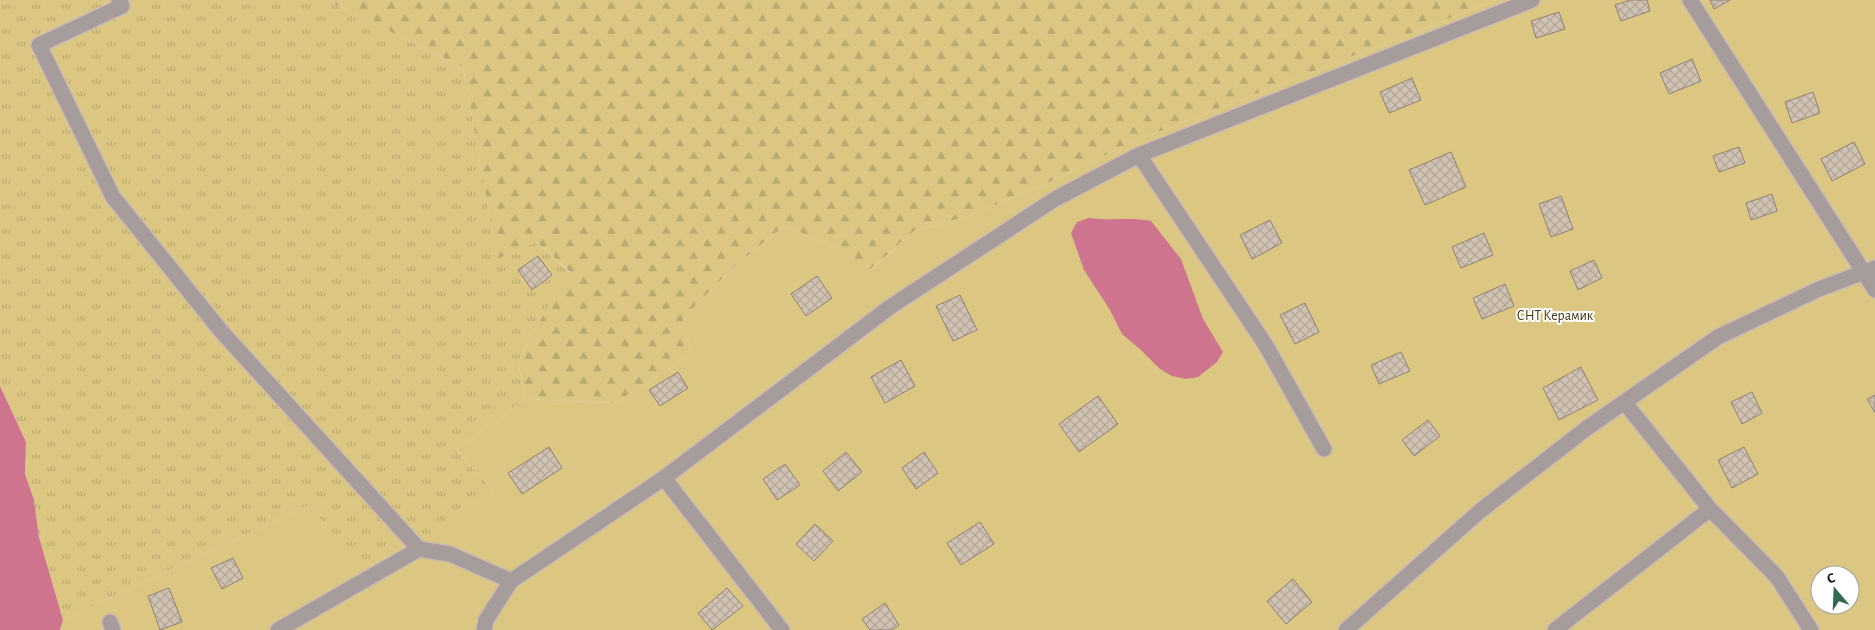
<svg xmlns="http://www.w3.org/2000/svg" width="1875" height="630" viewBox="0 0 1875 630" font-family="'Alegreya Sans',sans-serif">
  <defs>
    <pattern id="grass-tufts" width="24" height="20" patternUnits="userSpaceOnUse" patternTransform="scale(1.25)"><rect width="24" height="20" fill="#dbc781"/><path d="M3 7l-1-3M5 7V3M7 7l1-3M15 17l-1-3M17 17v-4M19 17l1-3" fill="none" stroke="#bbaa6e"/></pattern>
    <pattern id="forest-firs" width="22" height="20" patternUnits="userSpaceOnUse" patternTransform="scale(1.25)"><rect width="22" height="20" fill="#dbc781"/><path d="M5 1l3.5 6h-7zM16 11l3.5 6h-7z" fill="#bbaa6e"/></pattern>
    <pattern id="building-cross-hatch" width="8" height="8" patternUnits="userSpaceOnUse" patternTransform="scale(1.25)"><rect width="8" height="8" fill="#d0c2b2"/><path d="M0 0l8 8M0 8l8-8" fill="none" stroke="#b2a698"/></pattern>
  </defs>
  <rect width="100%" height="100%" fill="#f5e0d5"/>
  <path fill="url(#grass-tufts)" d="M0,0H335L334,4L463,67L497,258L537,242L570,273L536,327L518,361L525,399L456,449L495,493L364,573L309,505L63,620L39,537L34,500L25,474L26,442L0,386Z"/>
  <path fill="url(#forest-firs)" d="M335,0H1497L1128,144L1042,186L966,217L914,231L870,270L838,248L784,226L735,266L683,318L692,354L615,403L525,399L518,361L536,327L570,272L537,242L497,259L463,67L334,4Z"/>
  <path fill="#dbc781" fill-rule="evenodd" d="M1497,0H1875V630H60L63,620L309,505L364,572L495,493L456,449L525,399L615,403L692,354L683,318L735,266L784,226L838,248L871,270L914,231L966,217L1042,186L1128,144ZM1820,575H1850V605H1820Z"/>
  <path fill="#cf748e" d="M1089,218C1110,221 1131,217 1151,221L1181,259L1203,319L1223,352L1217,362L1198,377L1186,379L1172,376L1160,369L1141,350L1122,334L1110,310L1084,270L1071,233L1077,222Z
    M0,386L26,442L25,474L34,500L39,537L63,620L60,630H0Z"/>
  <path fill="url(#building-cross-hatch)" stroke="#8f8273" d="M1630,0H1647L1650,11L1621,21L1615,5Z
    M1710,0H1730L1714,9Z
    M1559,12L1565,29L1536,38L1531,21Z
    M1692,59L1701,81L1669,94L1660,73Z
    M1412,78L1421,100L1389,113L1380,92Z
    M1813,92L1820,113L1792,123L1785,102Z
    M1854,142L1865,164L1832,181L1821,159Z
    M1739,147L1745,163L1719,172L1713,156Z
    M1451,152L1466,187L1425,205L1409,170Z
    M1772,194L1777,211L1751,220L1746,203Z
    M1561,196L1573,229L1551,237L1539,204Z
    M1270,220L1282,243L1252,259L1240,235Z
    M1484,233L1493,255L1461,268L1452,247Z
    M538,256L552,275L532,290L518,270Z
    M1594,260L1602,278L1578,290L1570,271Z
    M817,276L832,298L806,316L791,294Z
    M1505,284L1514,306L1482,319L1473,298Z
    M960,295L977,330L953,341L936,306Z
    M1305,303L1319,332L1295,344L1280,315Z
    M1401,352L1410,371L1379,384L1371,365Z
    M901,360L915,386L885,403L871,377Z
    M1581,367L1598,400L1559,420L1543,388Z
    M678,372L688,388L660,406L649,390Z
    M1752,392L1762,413L1742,424L1731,402Z
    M1875,395V413L1867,399Z
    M1098,396L1118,424L1079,452L1059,424Z
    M1428,420L1440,436L1414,456L1402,440Z
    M549,447L562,468L522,494L508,473Z
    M1744,447L1758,474L1732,488L1718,460Z
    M846,452L862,472L838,491L823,471Z
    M924,452L938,473L916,489L902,468Z
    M785,464L800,485L777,500L763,479Z
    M980,522L994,544L961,565L947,543Z
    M815,524L833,541L814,561L796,544Z
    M233,558L243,578L222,589L211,568Z
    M1293,579L1312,602L1286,624L1267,601Z
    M169,588L182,622L160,630L148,596Z
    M727,588L743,606L712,630L698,613Z
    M885,603L899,625L892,630H870L862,619Z"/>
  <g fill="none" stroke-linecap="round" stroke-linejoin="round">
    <defs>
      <path id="minor" d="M119,0L122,6L39,45L113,197L221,331L419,549L450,554L511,581
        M1690,0L1875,290
        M1139,155L1265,344L1324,449
        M1625,403L1710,509L1777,577L1811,630
        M664,478L782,630
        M110,622L113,630
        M278,630L419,549
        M484,630L486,620L511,581L664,478L890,307L1055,199L1139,155L1532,0
        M1346,630L1480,511L1587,428L1718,337L1819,289L1875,268
        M1555,630L1710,509"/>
    </defs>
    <use href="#minor" stroke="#cdbbb1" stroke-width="18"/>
    <use href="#minor" stroke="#a69c9b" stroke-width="15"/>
  </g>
  <g text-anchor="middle" stroke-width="4" stroke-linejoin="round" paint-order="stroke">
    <g font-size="14" fill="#41360d" stroke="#fff">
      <text x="1555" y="320">СНТ Керамик</text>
    </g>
  </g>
  <g transform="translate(1835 590) rotate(341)"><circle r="24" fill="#ffffff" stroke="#a3a09f"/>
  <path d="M0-4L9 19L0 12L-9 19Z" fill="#316a51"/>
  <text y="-8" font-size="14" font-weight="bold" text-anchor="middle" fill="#18120e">С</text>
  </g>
</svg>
